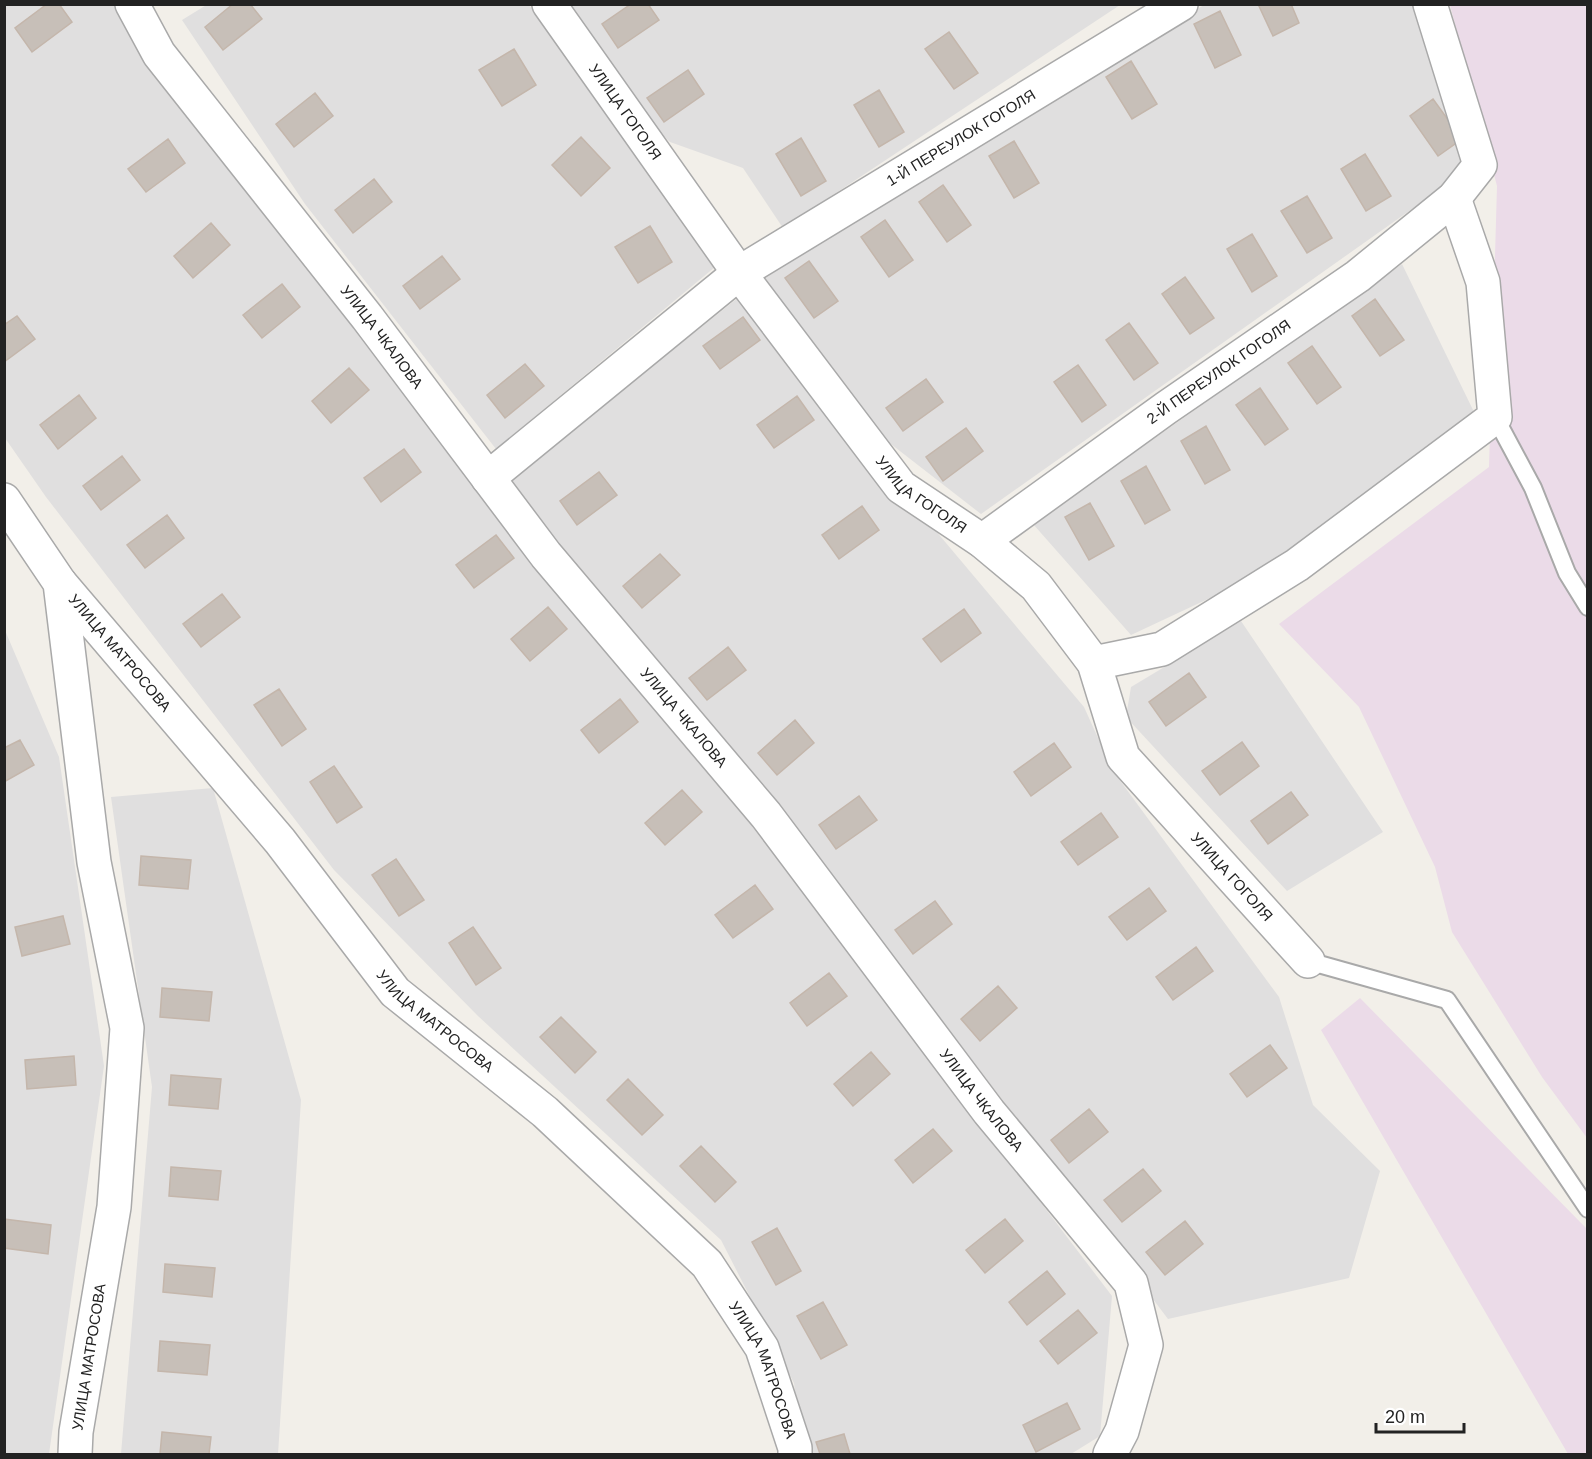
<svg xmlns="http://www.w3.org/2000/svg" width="1592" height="1459" viewBox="0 0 1592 1459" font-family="Arial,sans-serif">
  <rect width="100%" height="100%" fill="#f2efe9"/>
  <path fill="#e0dfdf" d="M208,4L529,5L715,267L496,449L305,204L182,20Z
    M4,5H128L1112,1296L1100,1436L1071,1454H802L794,1383L721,1240L478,1016L334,870L46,497L5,438Z
    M567,5H1120L783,228L743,168L670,142L625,99Z
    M1204,5H1413L1469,128L1467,170L981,514L869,427L759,276Z
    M1402,264L1474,412L1291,560L1131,635L1033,524Z
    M739,297L1084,707L1113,771L1279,997L1313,1105L1380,1171L1349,1278L1168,1319L892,954L508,481Z
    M1241,621L1383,832L1287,891L1126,717L1131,687Z
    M4,628L59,757L104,1066L49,1454H5Z
    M213,788L301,1100L278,1454H121L152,1087L111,797Z"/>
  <path fill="#ebdbe8" d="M1450,5H1587V1138L1542,1077L1452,932L1435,867L1359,707L1279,624L1489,467L1497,186Z
    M1360,998L1587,1229V1454H1568L1321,1030Z"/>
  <path fill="#c7bfb8" stroke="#c4b6ab" stroke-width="1.5" d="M47,4H59L72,22L32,52L15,28Z
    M233,4H250L262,19L223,50L205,27Z
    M631,4H648L659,20L618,48L602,24Z
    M1258,4H1291L1299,23L1273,36Z
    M1220,11L1241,55L1215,68L1194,24Z
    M949,32L978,73L954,89L925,49Z
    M514,49L536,85L502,106L479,70Z
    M1131,61L1157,104L1132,119L1106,77Z
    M688,70L704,94L664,122L647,98Z
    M879,90L904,132L879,147L854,105Z
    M315,93L333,116L294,147L276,124Z
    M1433,99L1462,139L1438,156L1410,116Z
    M581,137L610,168L581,196L552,165Z
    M801,138L826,181L801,196L776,154Z
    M168,139L185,163L146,192L128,169Z
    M1014,141L1039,183L1014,198L989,156Z
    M1365,154L1391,196L1366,211L1341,169Z
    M374,179L392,202L353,233L335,210Z
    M943,185L971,225L947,242L919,202Z
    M1307,196L1332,238L1307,253L1281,211Z
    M885,220L913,260L889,277L861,237Z
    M211,223L230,245L193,278L174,256Z
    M650,226L672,262L638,283L615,247Z
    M1252,234L1277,276L1252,292L1227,249Z
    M442,256L460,279L420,309L403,286Z
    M809,261L838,301L814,318L785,278Z
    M1185,277L1214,318L1190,334L1162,294Z
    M282,284L300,307L262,338L243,315Z
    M1375,299L1404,340L1380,356L1352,316Z
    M17,316L35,339L4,362V325Z
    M743,317L760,340L720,369L703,346Z
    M1129,323L1158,363L1134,380L1106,340Z
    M1312,346L1341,387L1317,404L1288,363Z
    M525,364L544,386L505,418L487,395Z
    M1078,365L1106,405L1082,422L1054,382Z
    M349,368L369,390L331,423L312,401Z
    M926,379L943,402L903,431L886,408Z
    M1260,388L1288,429L1265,445L1236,405Z
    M79,395L96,418L58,449L40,425Z
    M797,396L814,420L774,448L757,425Z
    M1206,426L1230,470L1205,484L1181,441Z
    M966,428L983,451L943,481L926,457Z
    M404,449L421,472L381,502L364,478Z
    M122,456L140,480L101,510L83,486Z
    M1146,466L1170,510L1145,524L1121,481Z
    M599,472L617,495L577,525L560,501Z
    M1090,503L1114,546L1089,560L1065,517Z
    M862,506L879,530L839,559L822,535Z
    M167,515L184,538L145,568L127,545Z
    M496,535L514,558L474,588L456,565Z
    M660,554L680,575L642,608L623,586Z
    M222,594L240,617L201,647L183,624Z
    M548,607L567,629L530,661L511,639Z
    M964,609L981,633L941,662L923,639Z
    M728,647L746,670L707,700L689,678Z
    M1189,673L1206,697L1166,726L1149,702Z
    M279,689L306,729L282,746L254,705Z
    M620,699L638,722L599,753L581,730Z
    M795,720L814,743L777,775L758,753Z
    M20,740L34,765L4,782V748Z
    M1242,742L1259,766L1220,795L1202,771Z
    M1054,743L1071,767L1031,796L1014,772Z
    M334,766L362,807L337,823L310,782Z
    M682,790L702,812L665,845L645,823Z
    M1291,792L1308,815L1268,844L1251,821Z
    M859,796L877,820L836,849L819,825Z
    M1101,813L1118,837L1078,865L1061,842Z
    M141,856L191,860L188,889L139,885Z
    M396,859L424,900L399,916L372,875Z
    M755,885L773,909L733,938L715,915Z
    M1149,888L1166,911L1127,940L1109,917Z
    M935,901L952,924L913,954L895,930Z
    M63,916L70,944L22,956L15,927Z
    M473,927L501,968L476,985L449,943Z
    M1196,947L1213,971L1173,1000L1156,977Z
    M829,973L847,996L807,1026L790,1003Z
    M998,986L1017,1008L980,1041L961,1019Z
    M162,988L212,992L209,1021L160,1017Z
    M561,1017L596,1052L575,1073L540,1037Z
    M1270,1045L1287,1068L1247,1097L1230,1074Z
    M871,1052L890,1074L853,1106L834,1084Z
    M74,1056L76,1085L27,1089L25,1060Z
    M171,1075L221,1079L218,1109L169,1105Z
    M628,1079L663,1115L642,1135L607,1100Z
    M1089,1109L1108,1132L1069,1163L1051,1140Z
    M933,1129L952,1151L913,1183L895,1160Z
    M701,1146L736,1182L715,1202L680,1166Z
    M171,1167L221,1171L218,1200L169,1196Z
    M1143,1169L1161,1191L1122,1222L1104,1200Z
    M4,1219L51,1225L48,1254L4,1248Z
    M1005,1219L1023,1241L985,1273L966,1250Z
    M1185,1221L1203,1244L1165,1275L1146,1252Z
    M777,1228L801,1271L776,1285L752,1242Z
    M165,1264L215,1268L212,1297L163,1292Z
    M1047,1271L1065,1294L1027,1325L1009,1302Z
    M823,1302L847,1345L821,1359L797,1316Z
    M1078,1310L1097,1333L1058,1364L1040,1341Z
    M160,1341L210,1345L207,1375L158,1371Z
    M1067,1403L1080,1429L1036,1452L1023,1425Z
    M162,1432L211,1437L209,1454H160Z
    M844,1434L850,1454H820L816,1442Z"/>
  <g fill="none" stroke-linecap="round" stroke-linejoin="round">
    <defs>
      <path id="service" d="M1495,417L1533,488L1567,573L1588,607
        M1308,961L1447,1000L1588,1209"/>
      <g id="minor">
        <path id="s1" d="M132,4L159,54L367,317L546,555L766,815L989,1112L1131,1283L1146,1345L1122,1431L1110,1454"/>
        <path id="s2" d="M549,4L739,273L901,487L982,541L1036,586L1094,663L1123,757L1308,961"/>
        <path id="s3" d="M488,478L739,273L1181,4"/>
        <path d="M4,500L60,583L94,862L127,1028L114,1207L76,1432L75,1454"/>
        <path id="s4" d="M982,541L1166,408L1358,276L1454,198L1480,165L1430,4"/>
        <path id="s5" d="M60,583L280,841L395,992L545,1112L707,1264L762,1348L795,1448V1454"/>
        <path d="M1094,663L1162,649L1297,565L1495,417L1483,282L1454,198"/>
      </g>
    </defs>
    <use href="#service" stroke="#a9a9a9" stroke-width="20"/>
    <use href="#minor" stroke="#a9a9a9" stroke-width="36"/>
    <use href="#service" stroke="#fff" stroke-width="16"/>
    <use href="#minor" stroke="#fff" stroke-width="33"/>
  </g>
  <g text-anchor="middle" stroke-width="5" stroke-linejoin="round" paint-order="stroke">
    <g font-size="15" fill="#222" stroke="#fff">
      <text dy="5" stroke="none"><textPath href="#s2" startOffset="132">УЛИЦА ГОГОЛЯ</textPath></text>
      <text dy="5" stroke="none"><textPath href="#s3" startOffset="584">1-Й ПЕРЕУЛОК ГОГОЛЯ</textPath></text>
      <text dy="5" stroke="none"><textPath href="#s1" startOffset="417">УЛИЦА ЧКАЛОВА</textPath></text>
      <text dy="5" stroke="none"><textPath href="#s4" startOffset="291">2-Й ПЕРЕУЛОК ГОГОЛЯ</textPath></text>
      <text dy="5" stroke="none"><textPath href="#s2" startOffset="618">УЛИЦА ГОГОЛЯ</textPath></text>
      <text dy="5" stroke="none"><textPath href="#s5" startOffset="92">УЛИЦА МАТРОСОВА</textPath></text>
      <text dy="5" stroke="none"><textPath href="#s1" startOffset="903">УЛИЦА ЧКАЛОВА</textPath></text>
      <text dy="5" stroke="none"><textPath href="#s2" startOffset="1122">УЛИЦА ГОГОЛЯ</textPath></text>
      <text dy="5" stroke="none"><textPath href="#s5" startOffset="578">УЛИЦА МАТРОСОВА</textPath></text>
      <text dy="5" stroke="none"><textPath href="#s1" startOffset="1388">УЛИЦА ЧКАЛОВА</textPath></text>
      <text transform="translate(89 1357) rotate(-81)" y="5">УЛИЦА МАТРОСОВА</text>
      <text dy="5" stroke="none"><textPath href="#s5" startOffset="1064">УЛИЦА МАТРОСОВА</textPath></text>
    </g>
  </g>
  <rect width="1592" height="1459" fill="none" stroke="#222222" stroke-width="12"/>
  <path d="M1376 1423v9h88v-9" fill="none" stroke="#222222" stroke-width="3"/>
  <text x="1385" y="1423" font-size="18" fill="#222222" stroke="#ffffff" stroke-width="4.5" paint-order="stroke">20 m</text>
</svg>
